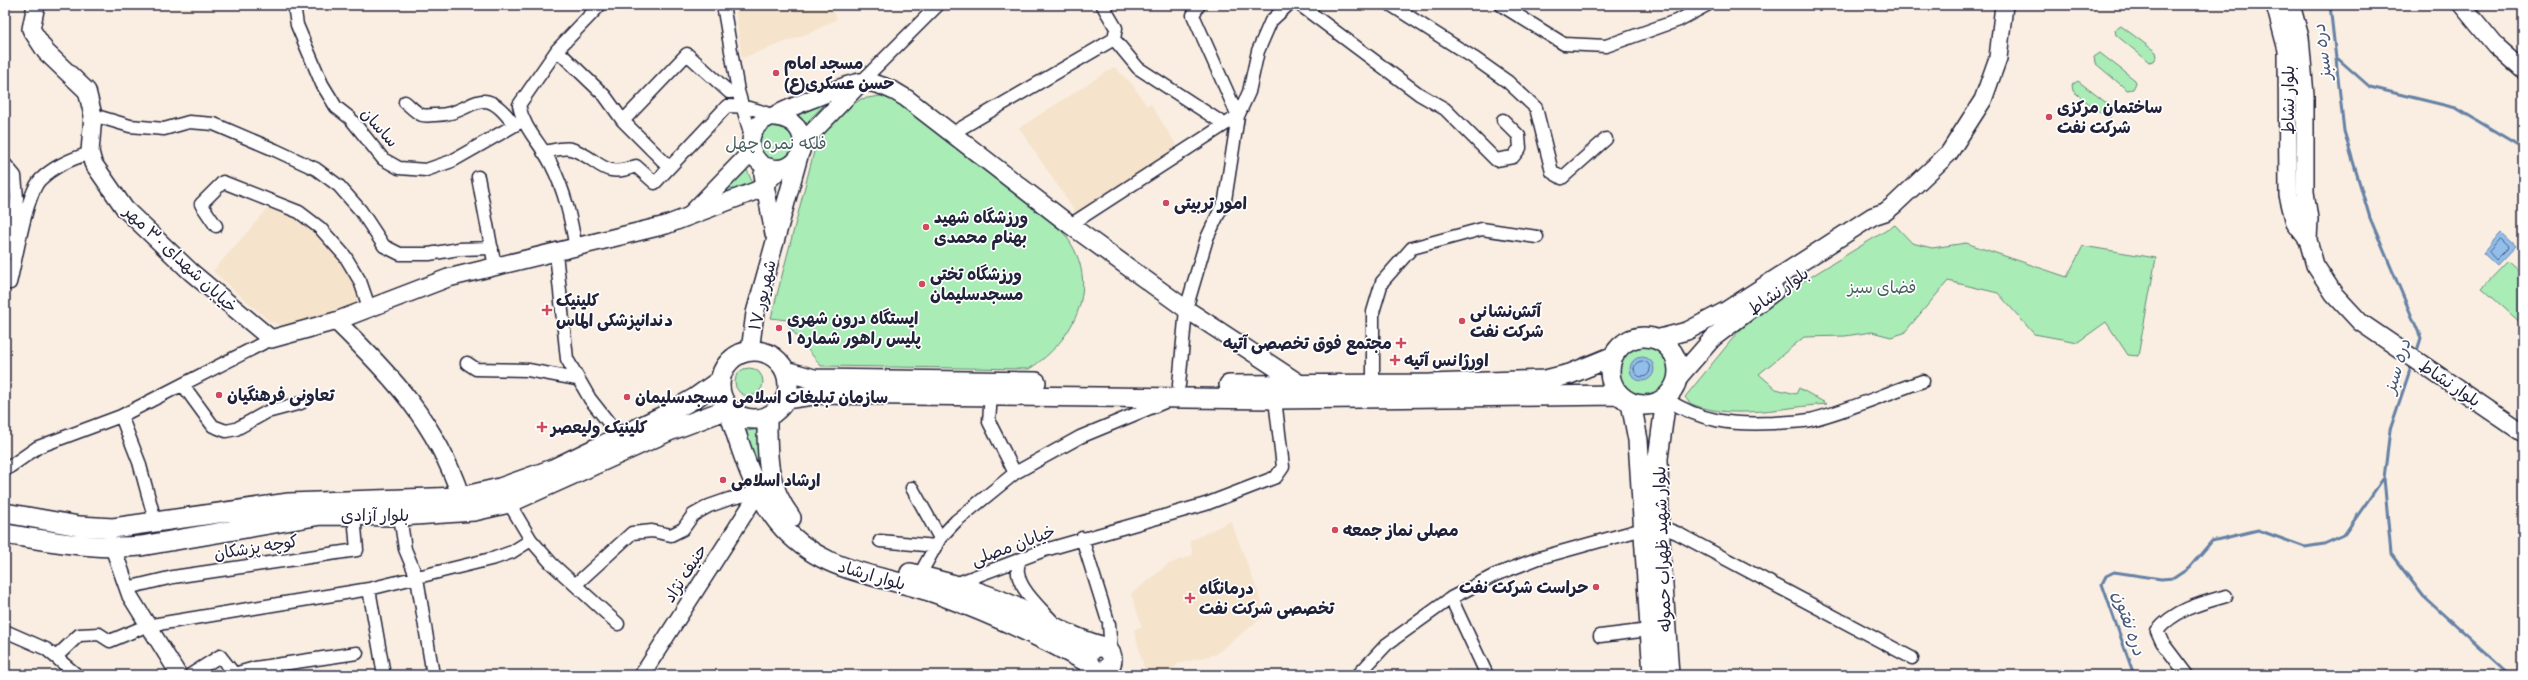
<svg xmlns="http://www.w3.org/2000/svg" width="2528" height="680" viewBox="0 0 2528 680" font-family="Itim,'Playpen Sans Arabic',sans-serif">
  <rect width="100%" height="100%" fill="#f9eee1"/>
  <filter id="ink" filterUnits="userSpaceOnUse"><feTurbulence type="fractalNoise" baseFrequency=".025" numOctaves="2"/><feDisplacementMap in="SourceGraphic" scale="8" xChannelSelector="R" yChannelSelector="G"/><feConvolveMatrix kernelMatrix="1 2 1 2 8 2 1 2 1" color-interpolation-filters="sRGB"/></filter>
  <g filter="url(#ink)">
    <path fill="#f5e3cc" d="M735,5H831L837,19L812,32L742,58Z
      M1114,67L1131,83L1147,106L1150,103L1177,146L1076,213L1019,128Z
      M271,205L285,208L329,244L349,268L363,303L290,328L270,322L213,271Z
      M1231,521L1266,614L1216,654L1177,664L1171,675H1146L1134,630L1142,626L1131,594L1169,564L1193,555L1190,541Z"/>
    <path fill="#a9ecb6" stroke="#668778" d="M2121,26L2156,52L2157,56L2154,61L2149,62L2116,35L2115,30Z
      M2100,53L2135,80L2136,83L2133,89L2127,90L2095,63L2094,57Z
      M2078,81L2113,108L2114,111L2111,117H2106L2073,91L2072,85Z
      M887,95L900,99C934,126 968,153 1002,180C1024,197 1049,213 1066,236C1102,285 1075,340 1029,369L821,366L788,325L787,320L771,318L817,140L845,110L861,99Z
      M831,98L804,125L793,112Z
      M772,121L796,133L790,160L763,161L756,135Z
      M747,170L753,184L718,199L716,196Z
      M1895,225L1912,243L1932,248L1966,243L2067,277L2083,246L2156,258L2138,356L2128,355L2106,322L2078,342L2034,334L1998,293L1948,281L1904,333L1891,337L1872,332L1845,336L1804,337L1759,374L1776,389L1796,394L1799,388L1827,404C1785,407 1734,420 1694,405C1690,404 1687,400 1685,397L1738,332L1781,295Z
      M2508,261L2523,274V325L2482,288Z
      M1615 370a28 28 0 1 1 56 0a28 28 0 1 1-56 0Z
      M735 382a14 14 0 1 1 28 0a14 14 0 1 1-28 0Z
      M760,429L762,468L758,470L746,431Z"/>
    <path fill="#91beeb" stroke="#6580a5" d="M2501,232L2516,246L2497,266L2483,253Z
      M1630 369a12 12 0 1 1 24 0a12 12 0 1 1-24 0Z"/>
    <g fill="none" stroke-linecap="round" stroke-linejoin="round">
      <path stroke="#4e6081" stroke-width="1" d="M2501,239L2509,247L2496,260L2489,252Z
        M1634 369a8 8 0 1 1 16 0a8 8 0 1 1-16 0Z"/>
      <path stroke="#6580a5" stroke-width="3" d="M2330,5L2344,131L2370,218L2421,338L2416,354
        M5,10L9,5
        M2336,57L2370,87L2456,108L2523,148
        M2412,364L2390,430L2384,478L2391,554L2424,597L2510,675
        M2134,675L2102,584L2106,576L2114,572L2161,579L2174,578L2189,568L2212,541L2258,530L2305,547L2324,544L2344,535L2383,479"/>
      <defs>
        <path id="minor" d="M294,5L297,25L322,84L336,107L350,118L383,159L399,168L426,170L452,161L522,121
          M723,5L738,91L751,136
          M1105,5L1103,6L1116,28L1114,39
          M1300,5L1419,94L1445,109L1496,160L1513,157L1520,148L1519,136L1503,120
          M1391,5L1474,58L1508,82L1536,108L1552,172L1562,178L1606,139
          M1501,5L1564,44L1606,46L1679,20L1707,5
          M557,50L605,96L623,121L687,54L729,92L738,91
          M861,82L938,5
          M405,102C410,106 416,113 422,115C425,116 431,115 434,115C474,116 480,77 514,125
          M93,115L130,126L164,129L189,122L214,124L275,150L316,169L339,186L361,211L384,246L400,254H429L459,249L492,248
          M623,121L669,167
          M951,134L1114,39L1138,68L1224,124
          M543,152C551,151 564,147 571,149C600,158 601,180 636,166L655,183L727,106C745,106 758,109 775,117
          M5,164L15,176L17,198L11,252
          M478,177L495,267
          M1070,225L1238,116L1193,15L1199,5
          M216,226L201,204L223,182L299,212L320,228L345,256L360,281L369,307
          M576,249C571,219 565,191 551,164C540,142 524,130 519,105L557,50L600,5
          M556,253L567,359L590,399L620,437
          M10,283C16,260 26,195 40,180C53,167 73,158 91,153
          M467,363L476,369L528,370L577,379
          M1373,384V312L1382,282L1412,248L1482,229L1537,237
          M183,385L213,426L226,431L236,429L267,412L301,403
          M1179,385L1186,309L1207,238L1225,200L1238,116L1249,92L1258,51L1271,21L1288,5
          M991,394L989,422L1015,473
          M1666,399C1702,422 1731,425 1774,423C1785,422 1799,422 1810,420C1848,411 1886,393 1923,381
          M121,416L139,462L156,524
          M5,470L38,447L121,416L271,339
          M912,488L940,538
          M509,503L531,540L551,563L618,624
          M400,516L405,549L417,578L433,675
          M1659,526L1677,533L1912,658
          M1082,538L1107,618
          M880,541L936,546
          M1020,560C1009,582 1040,607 1054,623
          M919,576L940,538L956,521L1015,473L1080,437L1167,401
          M955,584L1045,550L1206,504L1276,477L1283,467L1275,399
          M575,585L632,533L652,531L671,535L683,529L693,515L709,506L729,499L759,492
          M127,588L173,577L357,550L354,515
          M369,589L384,675
          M1451,598L1487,675
          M1109,624L1111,652
          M5,631L46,649L77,675
          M1600,636L1649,630
          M57,656L79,635L99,634L110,641L146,626L369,589L495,558L512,552L531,540
          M234,674L255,668L357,653
          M190,675L220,656L235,675
          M1093,675L1097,670
          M1358,675L1387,644L1451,598L1495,575L1539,558L1643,529
          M2187,675L2162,642L2157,631C2174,610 2201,603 2226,596"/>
        <path id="tertiary" d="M113,548L130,596L179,675
          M642,675L759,492"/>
        <path id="secondary" d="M36,5L31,29L46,52L87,91L93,115L90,152L93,163L125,209L191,272L271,339L336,321L448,278L666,225L758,190L780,169
          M2275,5L2287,50L2288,195L2295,223L2308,240
          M2291,5L2300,37L2305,95V192L2309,219L2308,240L2315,265L2334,294L2360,322L2523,433
          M2462,5L2495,45L2523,70
          M775,117C816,120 807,174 772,168C751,165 744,138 759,124C767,116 847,84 860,82C875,81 894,90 906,98L1070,225L1186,309L1302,385
          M803,142L858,85
          M763,174L774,234
          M692,213L752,151
          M336,321C391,375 436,422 461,497
          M1656,339L1687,331L1727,310L1873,216L1885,212L1894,205L1949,153L1983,100L1998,58L2004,5
          M750,351L755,313L799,156
          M1678,378L1713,338L1775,291"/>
        <path id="primary" d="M1610 371a34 34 0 1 1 68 0a34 34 0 1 1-68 0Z
          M720 385a34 34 0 1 1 68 0a34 34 0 1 1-68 0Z
          M785,371L814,379L1036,382
          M1229,385L1430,384L1545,380L1570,374L1614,356
          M785,399L820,394L1275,399L1619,395
          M1666,399L1658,458L1659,526L1669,675
          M1631,403L1638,440L1653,675
          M767,417C767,457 766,484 791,518
          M5,513L79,526L113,528L289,503L461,497L500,488L553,469L661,417L695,398L719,381
          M5,534C50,541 95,550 141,546L321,515L400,516L474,511L509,503L669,431L728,409C741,447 752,490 778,522C822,575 878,573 938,594C990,613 1040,636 1089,663
          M910,573C944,582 977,590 1009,604C1041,618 1067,637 1101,646
          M1088 659a12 12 0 1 1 24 0a12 12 0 1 1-24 0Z"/>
      </defs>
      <use href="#minor" stroke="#22223b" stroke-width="15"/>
      <use href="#tertiary" stroke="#22223b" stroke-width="18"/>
      <use href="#secondary" stroke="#22223b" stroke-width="20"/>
      <use href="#primary" stroke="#22223b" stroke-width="22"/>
      <use href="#minor" stroke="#fff" stroke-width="12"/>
      <use href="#tertiary" stroke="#fff" stroke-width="15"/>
      <use href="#secondary" stroke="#fff" stroke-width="17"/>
      <use href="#primary" stroke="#fff" stroke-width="19"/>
    </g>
  </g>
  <g fill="#d1495b" stroke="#fff" stroke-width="1.5">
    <circle cx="776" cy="73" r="4"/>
    <circle cx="2049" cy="117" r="4"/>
    <circle cx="1166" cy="203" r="4"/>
    <circle cx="926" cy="227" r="4"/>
    <circle cx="922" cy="284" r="4"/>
    <path d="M545 304h4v4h4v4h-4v4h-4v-4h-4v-4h4z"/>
    <circle cx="1462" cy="321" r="4"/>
    <circle cx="779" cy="328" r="4"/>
    <path d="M1399 337h4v4h4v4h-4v4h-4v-4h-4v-4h4z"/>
    <path d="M1393 354h4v4h4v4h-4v4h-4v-4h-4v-4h4z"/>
    <circle cx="219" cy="395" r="4"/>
    <circle cx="627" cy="397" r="4"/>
    <path d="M540 421h4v4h4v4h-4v4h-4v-4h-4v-4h4z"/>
    <circle cx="723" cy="480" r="4"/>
    <circle cx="1335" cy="530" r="4"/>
    <circle cx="1596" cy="587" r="4"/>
    <path d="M1188 592h4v4h4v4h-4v4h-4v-4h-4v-4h4z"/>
  </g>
  <g text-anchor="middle" stroke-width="3.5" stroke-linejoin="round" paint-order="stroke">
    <g font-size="17" font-weight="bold" fill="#22223b" stroke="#fff" text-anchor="start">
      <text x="784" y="69">مسجد امام<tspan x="784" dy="20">حسن عسکری(ع)</tspan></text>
      <text x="2057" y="113">ساختمان مرکزی<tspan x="2057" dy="20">شرکت نفت</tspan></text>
      <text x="1174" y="209">امور تربیتی</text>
      <text x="934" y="223">ورزشگاه شهید<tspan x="934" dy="20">بهنام محمدی</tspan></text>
      <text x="930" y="280">ورزشگاه تختی<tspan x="930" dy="20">مسجدسلیمان</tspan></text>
      <text x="556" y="306">کلینیک<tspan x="556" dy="20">دندانپزشکی الماس</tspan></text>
      <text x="1470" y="317">آتش‌نشانی<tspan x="1470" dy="20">شرکت نفت</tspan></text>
      <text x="787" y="324">ایستگاه درون شهری<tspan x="787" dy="20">پلیس راهور شماره ۱</tspan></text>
      <text x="1392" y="349" text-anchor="end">مجتمع فوق تخصصی آتیه</text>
      <text x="1404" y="366">اورژانس آتیه</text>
      <text x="227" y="401">تعاونی فرهنگیان</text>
      <text x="635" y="403">سازمان تبلیغات اسلامی مسجدسلیمان</text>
      <text x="551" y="433">کلینیک ولیعصر</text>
      <text x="731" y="486">ارشاد اسلامی</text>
      <text x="1343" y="536">مصلی نماز جمعه</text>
      <text x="1588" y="593" text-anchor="end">حراست شرکت نفت</text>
      <text x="1199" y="594">درمانگاه<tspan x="1199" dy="20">تخصصی شرکت نفت</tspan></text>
    </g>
    <g font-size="17" fill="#22223b" stroke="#fff">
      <text transform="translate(2288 100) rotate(-90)" y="6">بلوار نشاط</text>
      <text transform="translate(380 127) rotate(48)" y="6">ساسان</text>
      <text transform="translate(181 259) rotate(43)" y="6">خیابان شهدای ۳۰ مهر</text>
      <text transform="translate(1778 291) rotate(-35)" y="6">بلوار نشاط</text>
      <text transform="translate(762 295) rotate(-77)" y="6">۱۷ شهریور</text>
      <text transform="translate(2450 383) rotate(34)" y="6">بلوار نشاط</text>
      <text x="375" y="521">بلوار آزادی</text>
      <text transform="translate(1013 545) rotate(-20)" y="6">خیابان مصلی</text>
      <text transform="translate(256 547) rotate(-9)" y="6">کوچه پزشکان</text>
      <text transform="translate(1662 549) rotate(-92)" y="6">بلوار شهید ظهراب حموله</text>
      <text transform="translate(685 573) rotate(-57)" y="6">حنیف نژاد</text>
      <text transform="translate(872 575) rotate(16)" y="6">بلوار ارشاد</text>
    </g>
    <g font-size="17" fill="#4a5f60" stroke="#fff">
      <text x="776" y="149">فلکه نمره چهل</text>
      <text x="1882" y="293">فضای سبز</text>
    </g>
    <g font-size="18" font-style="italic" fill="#495979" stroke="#fff">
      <text transform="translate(2322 52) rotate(-97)" y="6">دره سبز</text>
      <text transform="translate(2397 366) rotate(-73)" y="6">دره سبز</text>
      <text transform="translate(2129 623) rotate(71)" y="6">دره نفتون</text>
    </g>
  </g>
  <rect width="2528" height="680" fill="none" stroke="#fff" stroke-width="20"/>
  <rect x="10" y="10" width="2508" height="660" fill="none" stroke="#22223b" stroke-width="1.5" filter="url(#ink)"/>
</svg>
